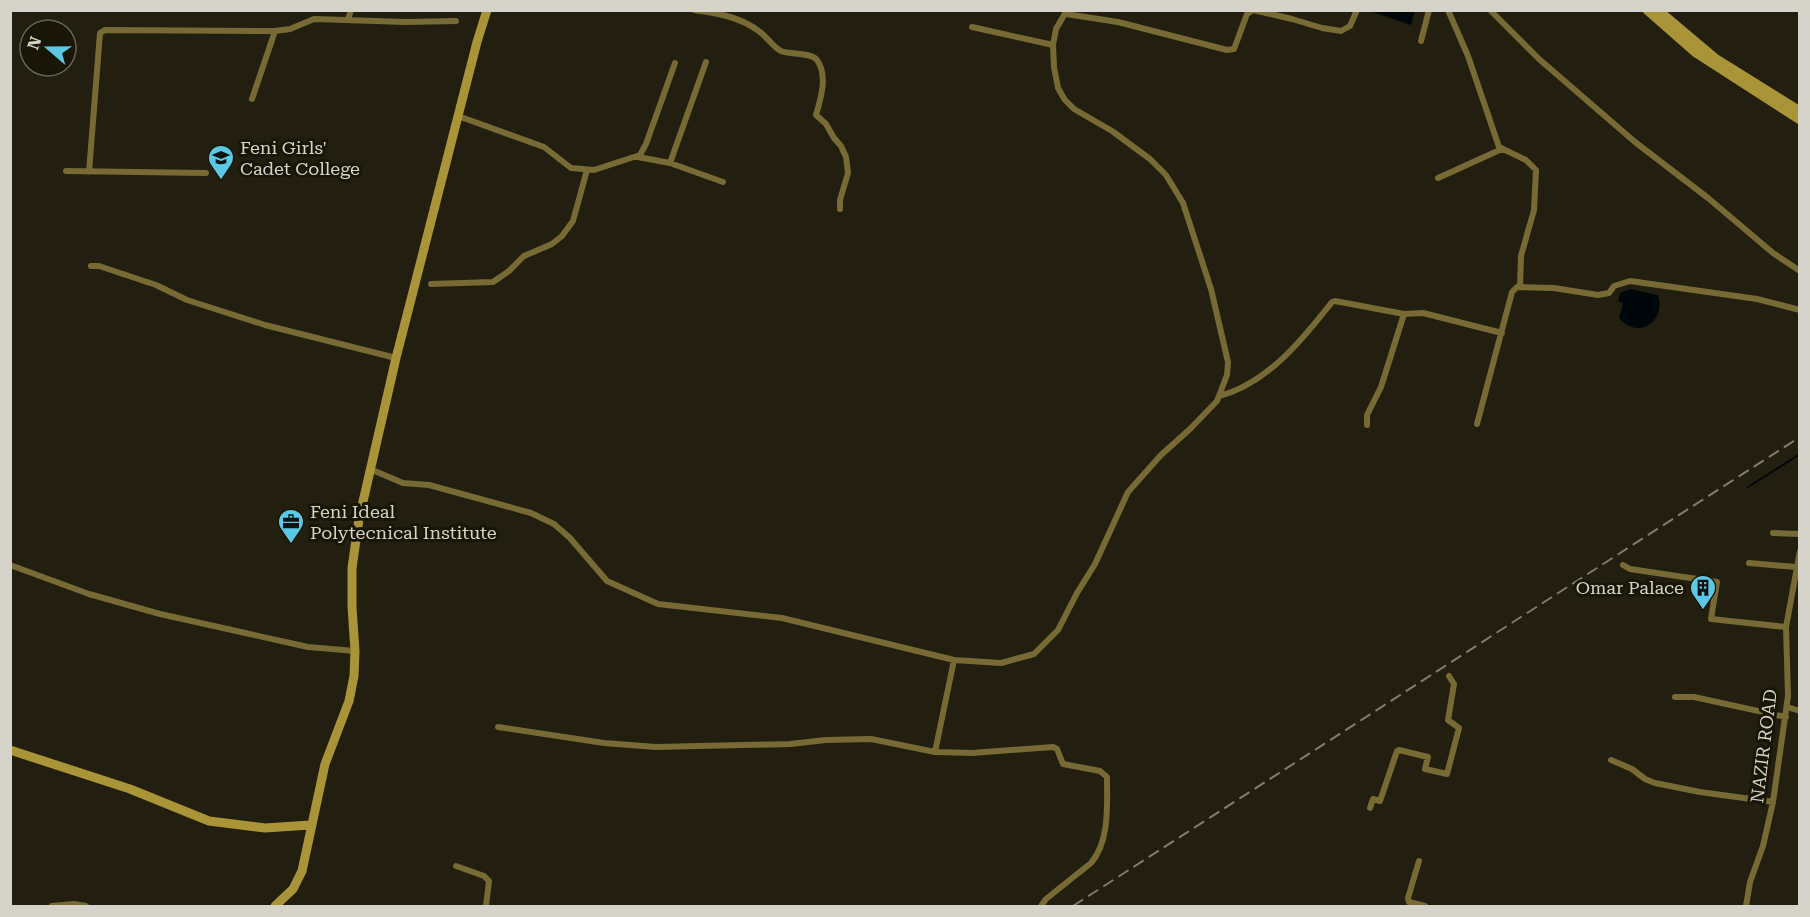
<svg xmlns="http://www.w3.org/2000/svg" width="1810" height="917" viewBox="0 0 1810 917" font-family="'Roboto Serif',serif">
  <rect width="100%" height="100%" fill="#231f10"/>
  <path fill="#00070b" d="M1369,11L1415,10V11L1411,25Z
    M1630,289L1658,295C1666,323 1638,340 1619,318L1623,303L1618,301L1620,293Z"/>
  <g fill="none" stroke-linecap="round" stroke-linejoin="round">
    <path stroke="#00070b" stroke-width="2" d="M1748,487L1800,454"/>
    <path stroke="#776a34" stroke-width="6" d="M694,10C717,13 741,17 760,32C767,37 773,47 781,51C791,55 810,52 817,60C828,75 821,98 816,115L826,124L834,138L841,146L846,157L848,173L840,200V209
      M1253,10L1292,19L1322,28L1341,31L1350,26L1357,10
      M1448,10L1468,56L1499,147L1526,160L1536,170L1534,210L1521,256L1520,287
      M1490,10L1539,59L1635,142L1708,198L1773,253L1800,271
      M1066,14L1118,22L1227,50L1234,49L1247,14L1253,10
      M348,20L351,10
      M972,27L1053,45
      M1421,41L1429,10
      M252,99L275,31
      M458,116L544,147L571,168L594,170L640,155L646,144L675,63
      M638,157L670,163L723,182
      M670,163L706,62
      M66,171L206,173
      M89,172L100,33L105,30L275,31L290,29L314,19L406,22L456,21
      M1438,178L1502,149
      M91,266H99L156,285L187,300L265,325L396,358
      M431,284L493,282L509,271L524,256L552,244L562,236L573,221L587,170
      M1219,396C1267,384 1303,339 1332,302L1335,301L1404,314L1423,313L1502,333
      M1477,424L1512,292L1517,287L1554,288L1598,295L1609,293L1614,286L1630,281L1757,299L1800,310
      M1367,425V415L1381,387L1404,314
      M370,469L403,483L429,485L531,513L554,524L570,538L607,581L658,604L782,618L954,660L1001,663L1034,654L1058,630L1077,593L1095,564L1128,492L1161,455L1190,429L1217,401L1227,375L1228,362L1211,289L1183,203L1166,175L1150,159L1112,131L1074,109L1065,100L1058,88L1054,67L1053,45L1056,29L1067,10
      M1773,533L1800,534
      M1749,563L1796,567
      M10,565L89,594L160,614L308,647L355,651
      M1623,565L1630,569L1717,582L1711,619L1786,627
      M1675,697H1694L1786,717
      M1787,707L1800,711
      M498,727L604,743L656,747L790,744L826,740L871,739L935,752L972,753L1053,747L1057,749L1063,764L1100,771L1107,777C1107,804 1110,841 1091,863L1046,899L1041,906
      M935,752L954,660
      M1611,760L1632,769L1645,779L1655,783L1700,792L1773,802
      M1370,808L1373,799L1380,801L1397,751L1399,750L1428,757L1425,769L1447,774L1459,728L1448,720L1454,684L1449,676
      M1419,861L1408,898L1409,902L1425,906
      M456,866L484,876L489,881L486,906
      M52,906L74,904L86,906
      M1746,906L1750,882L1763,846L1773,802L1788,696L1786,627L1800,551"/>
    <path stroke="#aa9438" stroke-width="9" d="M1647,10L1696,53L1800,120
      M1658,10L1715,58L1800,111
      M10,750L130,789L209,821L265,828L310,825
      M275,906L293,889L302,871L325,764L349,701L354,676L355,651L352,607V568L359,519L396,358L477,42L487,10"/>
    <path stroke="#7f7b6f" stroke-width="2" stroke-dasharray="12 6" stroke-linecap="butt" d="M1073,906L1800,437"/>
  </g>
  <defs>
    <symbol id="university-pin" viewBox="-11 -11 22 30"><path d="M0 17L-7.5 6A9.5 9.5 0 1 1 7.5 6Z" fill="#5bc8e6" stroke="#191608"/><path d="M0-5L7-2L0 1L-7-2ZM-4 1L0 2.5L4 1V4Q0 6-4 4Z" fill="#111"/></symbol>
    <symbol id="office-pin" viewBox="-11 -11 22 30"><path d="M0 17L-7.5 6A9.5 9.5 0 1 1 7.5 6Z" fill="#5bc8e6" stroke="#191608"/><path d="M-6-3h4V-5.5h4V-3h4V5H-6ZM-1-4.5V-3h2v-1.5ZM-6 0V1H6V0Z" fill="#111"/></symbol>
    <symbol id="building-pin" viewBox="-11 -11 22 30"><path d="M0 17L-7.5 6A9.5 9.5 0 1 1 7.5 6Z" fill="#5bc8e6" stroke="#191608"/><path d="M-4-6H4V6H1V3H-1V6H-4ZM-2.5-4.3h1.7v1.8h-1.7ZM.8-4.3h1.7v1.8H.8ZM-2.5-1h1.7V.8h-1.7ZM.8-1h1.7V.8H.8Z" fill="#111"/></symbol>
  </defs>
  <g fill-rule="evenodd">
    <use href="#university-pin" x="206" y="143" width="30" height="40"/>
    <use href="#office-pin" x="276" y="507" width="30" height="40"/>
    <use href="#building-pin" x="1688" y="573" width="30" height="40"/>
  </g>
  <g text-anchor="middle" stroke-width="6" stroke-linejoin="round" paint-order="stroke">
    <g font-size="18" fill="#d6d3ca" stroke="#191608" text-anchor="start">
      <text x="240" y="154">Feni Girls'<tspan x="240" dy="21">Cadet College</tspan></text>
      <text x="310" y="518">Feni Ideal<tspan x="310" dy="21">Polytecnical Institute</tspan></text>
      <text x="1684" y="594" text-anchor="end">Omar Palace</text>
    </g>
    <g font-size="18" fill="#d6d3ca" stroke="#191608">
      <text transform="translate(1764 746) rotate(-83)" y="6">NAZIR ROAD</text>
    </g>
  </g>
  <rect width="1810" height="917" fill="none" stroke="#d6d3ca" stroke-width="24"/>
  <g transform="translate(48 48) rotate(290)"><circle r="28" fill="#191608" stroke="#656256" stroke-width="1.5"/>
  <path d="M0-4.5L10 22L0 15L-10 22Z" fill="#5bc8e6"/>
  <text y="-9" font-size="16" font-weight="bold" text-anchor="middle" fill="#d6d3ca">N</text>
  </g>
</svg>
